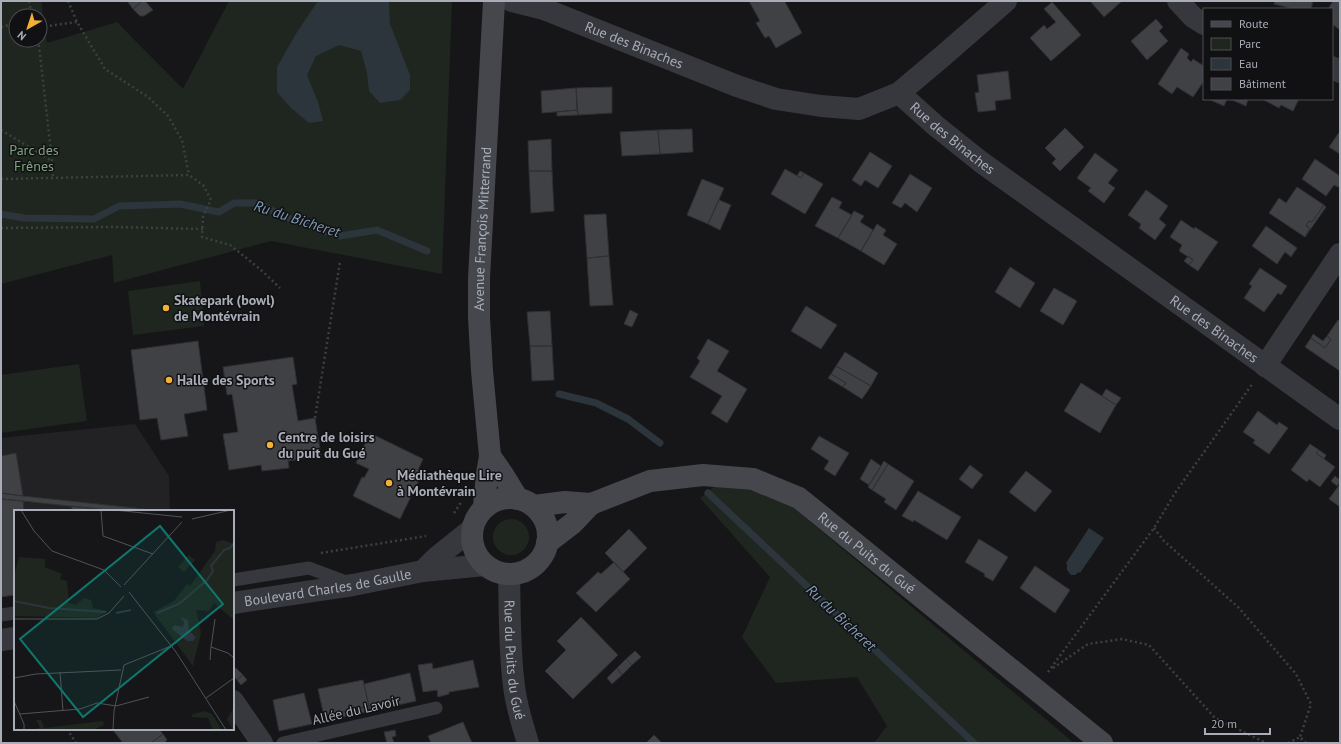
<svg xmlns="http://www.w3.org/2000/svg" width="1341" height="744" viewBox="0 0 1341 744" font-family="'PT Sans',sans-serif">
  <rect width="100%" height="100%" fill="#161618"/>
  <path fill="#222225" d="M135,424L169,476L170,511H15V595L1,597V438Z"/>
  <path fill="#1e261f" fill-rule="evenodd" d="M1,1H41L47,43L117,22L183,89L229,1H452L442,274L271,241L114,283L112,255L1,284ZM16,16H40V40H16Z
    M200,281L204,326L133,335L128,291Z
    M79,364L87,421L1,433V375Z
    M715,486L763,492L794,508L1074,743H874L887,726L857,677L776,683L742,637L770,577L700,498Z
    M493 537a18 18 0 1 1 36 0a18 18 0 1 1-36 0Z"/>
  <path fill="#2c353c" d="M318,1H389L390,24L410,75V90L400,100L380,103L369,91L367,73L361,51L339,45L316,56L307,75L318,102L323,121L309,123L291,108L277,92V67L297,32Z
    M1089,528L1104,538L1080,573L1079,572L1075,575H1071L1067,570V564L1066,563Z"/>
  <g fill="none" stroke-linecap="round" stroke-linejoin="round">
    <path stroke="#2c353c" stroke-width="7" d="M1,214L24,218L94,219L119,206L180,204L219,212L234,203H256L295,221L340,236L377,230L427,251
      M559,394L596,403L628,419L660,443
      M708,493L974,743"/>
  </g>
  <path fill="#404145" stroke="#303034" d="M127,1H142L133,9Z
    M142,1H145L153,10L144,16H140L133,9Z
    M749,1H787L785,2L802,33L776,48L769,36L765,38L756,23L760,21Z
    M1090,1H1122L1104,17Z
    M1275,1H1313L1311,9H1290V8L1274,4Z
    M1333,1H1340V30L1332,24V9H1328Z
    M1052,2L1081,35L1051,61L1030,38L1044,25L1047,29L1056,22L1044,9Z
    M1156,19L1163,27L1159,31L1168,41L1147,60L1131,41Z
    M1181,48L1189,54L1187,58L1191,62L1193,59L1204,66V81L1193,97L1177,87L1172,94L1158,84Z
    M1008,71L1011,99L995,101L996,110L978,112L975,93L979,92L977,75Z
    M612,87V113L578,115L576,88Z
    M576,88L577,110L542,113L541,91Z
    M1208,99H1227L1224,106Z
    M1230,99H1248L1246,106Z
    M1262,99H1299L1293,111L1281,105L1279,108Z
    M577,110L578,115L557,116V112Z
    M1065,128L1084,147L1060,171L1052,163L1056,159L1045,148Z
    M692,129L693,152L660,154L658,130Z
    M658,130L660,154L622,156L620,132Z
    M1340,131V154L1329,147Z
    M551,139L552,171H529L528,141Z
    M870,152L892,166L878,188L865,180L861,186L852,180Z
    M1095,153L1118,170L1108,183L1115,188L1104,203L1088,191L1091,188L1077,178Z
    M1315,159L1340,176V185L1338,187L1334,185L1326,196L1302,179Z
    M785,169L801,178L804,173L823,184L805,214L771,194Z
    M529,171H552L554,211L531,213Z
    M800,171L804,173L801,178L797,176Z
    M910,174L932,188L917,212L905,203L901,208L892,203Z
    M702,179L724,188L708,224L687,215Z
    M1297,187L1324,205L1312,222L1309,221L1306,226L1310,228L1305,237L1269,213L1279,198L1286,203Z
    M1146,190L1168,206L1159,219L1166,225L1155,240L1139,228L1141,224L1128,215Z
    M832,197L842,202L839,208L852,215L838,238L815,226Z
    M719,200L731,205L720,230L708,224Z
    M1324,205L1326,207L1305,237L1310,228L1306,226L1309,221L1312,222Z
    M854,211L864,216L860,222L873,230L861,251L838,238Z
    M606,214L609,256L587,258L584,215Z
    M1181,220L1194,229L1195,227L1218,242L1198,271L1189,265L1193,260L1179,251L1182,245L1170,237Z
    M877,224L886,230L883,235L897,244L884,265L861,251Z
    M1266,226L1297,248L1291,257L1285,252L1277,264L1252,246Z
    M609,256L613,305L590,306L587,258Z
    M1188,256L1193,260L1189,265L1184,261Z
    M1010,267L1035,283L1020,308L995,292Z
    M1260,268L1287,286L1281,295L1278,293L1264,312L1244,298L1252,286L1249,284Z
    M1054,288L1077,301L1063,325L1040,311Z
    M806,306L837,325L821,349L791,331Z
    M630,310L638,314L632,327L624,324Z
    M550,311L552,346H530L527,312Z
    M1338,320L1340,322V371L1305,347L1311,338L1325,348L1331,339L1327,336Z
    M1313,334L1323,341L1327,336L1331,339L1325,348L1311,338Z
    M708,339L729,351L717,371L747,389L727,423L711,413L722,396L690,377L700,361L697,358Z
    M198,341L207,410L184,414L188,436L161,440L157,418L140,420L131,350Z
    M530,346H552L554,380L532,381Z
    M845,352L878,373L871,386L836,366Z
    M293,357L297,384L292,385L298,421L315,418L321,456L288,461L289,468L262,471L261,465L229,470L223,434L238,432L232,394L227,395L223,367Z
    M836,366L871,386L862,399L843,387L846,383L831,374Z
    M831,374L846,383L843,387L828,378Z
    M1081,383L1116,405L1100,433L1064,411Z
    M1106,389L1121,398L1116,405L1102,396Z
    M1258,411L1277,425L1279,422L1288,428L1269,454L1253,443L1255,440L1243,432Z
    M370,433L423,459L418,470L423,472L400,519L353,496L362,477L364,478L369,469L356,463Z
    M819,436L849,453L835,476L824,469L829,461L811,449Z
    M1310,444L1319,450L1316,453L1335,467L1320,487L1309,479L1307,482L1291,470Z
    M1319,450L1326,455L1324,459L1316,453Z
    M16,453L23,496L1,493V456Z
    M871,459L881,466L869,485L860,479Z
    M884,461L888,464L872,490L868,487Z
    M888,464L914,481L896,510L884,502L886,499L872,490Z
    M970,465L983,475L972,489L959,479Z
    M1026,471L1052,491L1035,512L1009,492Z
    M1335,476L1340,480V482L1337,486L1331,481Z
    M1340,484V507L1329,499Z
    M918,491L961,517L947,540L914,520L913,522L902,516Z
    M1,493L23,496L163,511H115L23,501L1,499Z
    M1,499L23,501L24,511H15V595L1,597Z
    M71,506L115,511H73Z
    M629,529L647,548L623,572L605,553Z
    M979,539L1008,557L993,581L984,576L985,574L965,562Z
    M614,562L630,579L596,612L576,593L598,572L601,574Z
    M1035,566L1070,590L1055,613L1020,588Z
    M581,617L618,655L573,699L545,671L566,650L557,641Z
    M635,651L641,657L632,665L626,659Z
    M626,659L632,665L622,675L617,668Z
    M473,660L479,687L449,692V694L438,697L437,690L423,692L418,665L432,663L433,669Z
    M236,668L243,675L237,680L233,675V670Z
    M617,668L622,675L612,684L607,678Z
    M410,673L416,701L370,711L364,684Z
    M243,675L247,680L241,685L237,680Z
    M363,680L369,706L324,716L318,689Z
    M304,693L312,724L279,731L273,700Z
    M369,706L370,711L343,717L342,712Z
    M463,722L472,743H431L428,736Z
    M114,729H144L145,730L147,729H159L163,734L151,743H123L113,730Z
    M395,730L396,736L392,737L394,743H387L384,732Z
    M163,734L167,740L164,743H151Z
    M654,735L662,743H646Z"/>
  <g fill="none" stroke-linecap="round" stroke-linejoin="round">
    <path stroke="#3d3f44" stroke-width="2.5" stroke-dasharray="2 3" stroke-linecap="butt" d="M29,1L32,16
      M68,1L77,22L105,69L148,97L168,116L182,140L189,175
      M1,27L16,23
      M40,27L77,22
      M38,40L40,54L52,161L53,178
      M1,130L52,161
      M1,179L189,175L203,185L211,200L203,216L202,237L230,245L260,269L280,288
      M1,228L115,227L203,229
      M315,418L340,262
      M454,513L462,501
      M1154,528L1163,540L1239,608L1296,674L1311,704L1300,737
      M321,553L426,536
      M1053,668L1088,644L1122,639L1149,645L1215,718L1266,743
      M1048,672L1154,528L1175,493L1253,383
      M67,729L76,743
      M1288,743L1300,737L1306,743"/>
    <path stroke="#37383d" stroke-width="13" d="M233,580L309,568L349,583
      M1,615L15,613
      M283,743L436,708"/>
    <g stroke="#37383d" stroke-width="22">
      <path id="s1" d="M512,1L544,9L737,86L776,99L821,106L859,109L899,93L944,55L1006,1"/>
      <path d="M1178,1L1193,17L1204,24"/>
      <path d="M1332,67L1340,72"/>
      <path id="s2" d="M899,93L936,126L981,162L1340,419"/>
      <path d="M1265,366L1340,254"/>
      <path d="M423,571L437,557L472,529"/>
      <path id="s3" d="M509,574C510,612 509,649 514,686C516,705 522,724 528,743"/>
      <path id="s4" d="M233,603L353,585L423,571L485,565"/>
      <path d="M1,640L15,638"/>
      <path d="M233,701L262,743"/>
    </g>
    <g stroke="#45474d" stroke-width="22">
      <path d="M490,456L502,473L518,499"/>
      <circle cx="510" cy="536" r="38"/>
      <path id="s5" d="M534,506L565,502L591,504L650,481L703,475L753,479L799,498L1102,743"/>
      <path id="s6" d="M484,507L487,474L490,456L482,371L479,318V278L494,1"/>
      <path d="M547,543L573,523L591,504"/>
    </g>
  </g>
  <g fill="#f2b134" stroke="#111113" stroke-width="1.5">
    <circle cx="166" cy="308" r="4"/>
    <circle cx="169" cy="380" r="4"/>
    <circle cx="270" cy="445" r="4"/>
    <circle cx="389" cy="483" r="4"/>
  </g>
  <g text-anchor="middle" stroke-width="3" stroke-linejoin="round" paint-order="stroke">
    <g font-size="14" fill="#a8adb8" stroke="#111113">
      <text dy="5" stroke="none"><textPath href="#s1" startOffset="130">Rue des Binaches</textPath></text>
      <text dy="5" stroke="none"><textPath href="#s2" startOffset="70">Rue des Binaches</textPath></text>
      <text dy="5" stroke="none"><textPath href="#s6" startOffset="279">Avenue François Mitterrand</textPath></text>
      <text dy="5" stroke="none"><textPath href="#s2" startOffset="394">Rue des Binaches</textPath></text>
      <text dy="5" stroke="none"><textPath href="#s5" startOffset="361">Rue du Puits du Gué</textPath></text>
      <text dy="5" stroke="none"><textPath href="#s4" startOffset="96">Boulevard Charles de Gaulle</textPath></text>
      <text dy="5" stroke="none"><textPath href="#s3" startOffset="86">Rue du Puits du Gué</textPath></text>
      <text transform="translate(356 710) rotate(-13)" y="5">Allée du Lavoir</text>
    </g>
    <g font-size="14" fill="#7fa381" stroke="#111113">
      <text x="34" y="155">Parc des<tspan x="34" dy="16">Frênes</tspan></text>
    </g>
    <g font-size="14" font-weight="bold" fill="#a8adb8" stroke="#111113" text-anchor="start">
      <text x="174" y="305">Skatepark (bowl)<tspan x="174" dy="16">de Montévrain</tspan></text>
      <text x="177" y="385">Halle des Sports</text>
      <text x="278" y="442">Centre de loisirs<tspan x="278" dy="16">du puit du Gué</tspan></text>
      <text x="397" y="480">Médiathèque Lire<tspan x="397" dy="16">à Montévrain</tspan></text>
    </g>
    <g font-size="15" font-style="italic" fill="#7f9bb3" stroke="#111113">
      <text transform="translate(297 219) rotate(18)" y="5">Ru du Bicheret</text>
      <text transform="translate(841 618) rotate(43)" y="5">Ru du Bicheret</text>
    </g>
  </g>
  <g transform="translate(14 510)">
    <rect width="220" height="220" fill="#161618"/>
    <path d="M209,30L220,34V110L200,93L195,101L182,100L187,123L179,156L139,102L160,91L173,74L176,76L201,41L202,32ZM175,45L181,50L170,62L164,57ZM5,47L31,49V57L48,64L46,69L53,71L55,93L62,95L70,88L77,90L79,98L93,101L83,108L0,106V65ZM220,197V220H219L213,209ZM191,201L198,204L208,220H199L194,208L177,207L179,204ZM22,210H27L30,218L89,211L90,215L79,220H20L26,217Z" fill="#1e261f"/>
    <path d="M166,107L174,110L175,121L182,127L179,131H173L158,119L160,115L169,117L170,112Z" fill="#2c353c"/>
    <path fill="none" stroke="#2c353c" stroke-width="2" d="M0,91L35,98L92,102M102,103L117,100M143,103L165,94L193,70L199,61L197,56L210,40L216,38L220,33"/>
    <path fill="none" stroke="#505258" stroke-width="1" d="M7,0L20,21L38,41L90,60L107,77M87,0L89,26L139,44M100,0L168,7M178,9L217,0M110,75L168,12M115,82L162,142L212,220M0,109H83L95,103L110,86M201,109L197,137L214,143L220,148M196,150L197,137M46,162L49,201M0,168L22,164L107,160M192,188L220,168M0,191L10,214V220M6,204L66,199L83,193L102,196L135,187M99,220L100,201L110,155L157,136"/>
    <path fill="#0f766e" fill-opacity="0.15" stroke="#0f766e" stroke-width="2" d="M146,16L209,94L69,207L6,129Z"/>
    <rect width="220" height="220" fill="none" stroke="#a8adb8" stroke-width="2"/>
  </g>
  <rect width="1341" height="744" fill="none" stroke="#a8adb8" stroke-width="4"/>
  <rect x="1203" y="8" width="130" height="92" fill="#111113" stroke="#4d4f55"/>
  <rect x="1211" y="21" width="20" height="6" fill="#45474d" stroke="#4d4f55"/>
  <text x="1239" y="28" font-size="12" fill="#a8adb8">Route</text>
  <rect x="1211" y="38" width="20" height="12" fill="#1e261f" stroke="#4d4f55"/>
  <text x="1239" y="48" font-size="12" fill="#a8adb8">Parc</text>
  <rect x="1211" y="58" width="20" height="12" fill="#2c353c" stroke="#4d4f55"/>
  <text x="1239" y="68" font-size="12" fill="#a8adb8">Eau</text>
  <rect x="1211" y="78" width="20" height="12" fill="#404145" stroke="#4d4f55"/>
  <text x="1239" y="88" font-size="12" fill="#a8adb8">Bâtiment</text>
  <g transform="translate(28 28) rotate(219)"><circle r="19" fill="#111113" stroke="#4d4f55"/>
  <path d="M0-3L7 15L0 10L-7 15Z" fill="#f2b134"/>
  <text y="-6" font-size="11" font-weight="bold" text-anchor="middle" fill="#a8adb8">N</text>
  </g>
  <path d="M1205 728v6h65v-6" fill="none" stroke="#a8adb8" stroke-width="2"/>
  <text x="1211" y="728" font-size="12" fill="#a8adb8" stroke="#111113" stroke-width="3" paint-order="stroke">20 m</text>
</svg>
